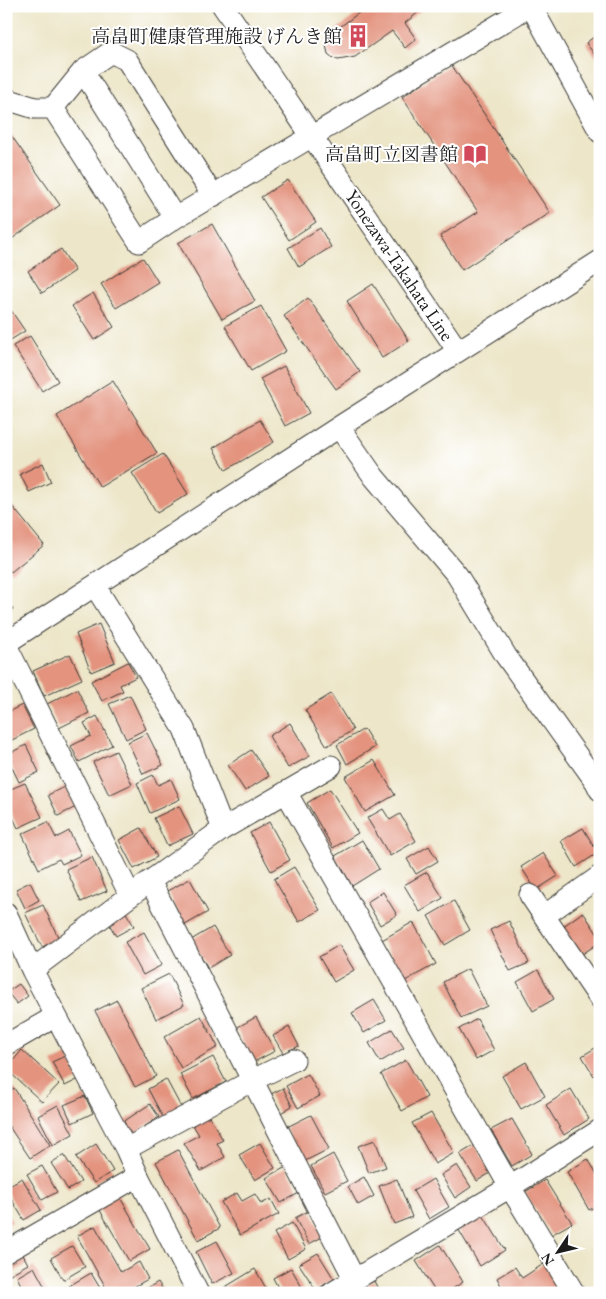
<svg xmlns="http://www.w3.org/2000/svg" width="606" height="1299" viewBox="0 0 606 1299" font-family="'EB Garamond','Noto Serif JP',serif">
  <rect width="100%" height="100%" fill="#fff"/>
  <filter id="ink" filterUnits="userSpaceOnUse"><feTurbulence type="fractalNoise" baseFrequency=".02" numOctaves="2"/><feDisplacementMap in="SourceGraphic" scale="10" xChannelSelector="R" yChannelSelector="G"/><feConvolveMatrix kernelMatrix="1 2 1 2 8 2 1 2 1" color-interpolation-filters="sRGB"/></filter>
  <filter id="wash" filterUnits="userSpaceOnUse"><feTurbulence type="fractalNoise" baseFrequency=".0096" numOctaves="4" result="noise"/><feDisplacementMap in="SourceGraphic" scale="20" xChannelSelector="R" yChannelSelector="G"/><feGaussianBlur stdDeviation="1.12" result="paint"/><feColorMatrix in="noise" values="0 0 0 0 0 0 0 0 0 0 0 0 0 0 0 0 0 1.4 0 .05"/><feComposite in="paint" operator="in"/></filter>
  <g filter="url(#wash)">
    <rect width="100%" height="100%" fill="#ede6c9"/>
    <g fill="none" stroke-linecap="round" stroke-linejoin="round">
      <path stroke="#56a8d1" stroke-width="5" d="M6,1292V1293"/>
    </g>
    <g id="blocks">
      <path fill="#e3937e" d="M368,6H426L405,23L416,39L405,48L392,31L355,57L338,60L333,58L328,54L326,45L333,32Z
        M600,32V62L586,43Z
        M451,64L550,213L462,270L440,236L478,212L402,97Z
        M6,128L60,205L6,243Z
        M288,180L316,222L289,240L261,197Z
        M212,224L255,301L222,319L178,243Z
        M320,228L331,247L299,267L288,248Z
        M61,249L75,271L42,293L28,271Z
        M143,258L158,282L116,308L101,284Z
        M373,284L409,341L382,358L347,301Z
        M93,293L114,327L94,340L72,306Z
        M308,298L360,372L336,389L284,316Z
        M6,303L25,331L9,341L6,337Z
        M261,306L286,351L251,371L225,326Z
        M30,336L58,381L42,391L13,346Z
        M284,366L309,413L285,426L260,379Z
        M113,381L157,453L100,487L57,416Z
        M260,420L274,442L226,470L213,448Z
        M163,454L188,494L157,513L132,473Z
        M43,463L51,482L29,492L20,474Z
        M8,501L44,545L11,572L6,566V503Z
        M6,599L13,609L6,614Z
        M99,624L115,662L91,672L76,634Z
        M70,654L82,679L44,696L33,671Z
        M128,662L136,677L120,685L123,691L102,701L91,681Z
        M77,689L89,713L59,728L47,704Z
        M331,694L353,730L327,746L305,710Z
        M130,695L146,729L126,739L109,704Z
        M22,705L34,729L6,743V713Z
        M97,716L112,745L79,762L71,746L91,736L84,723Z
        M290,723L310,756L288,768L269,736Z
        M364,729L375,747L347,764L337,745Z
        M147,733L163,765L143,774L128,742Z
        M26,745L39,772L19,782L6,755Z
        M251,750L269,776L245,791L228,765Z
        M116,751L132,784L109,795L93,762Z
        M374,760L395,795L365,812L345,777Z
        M153,775L158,785L171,779L180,799L150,813L137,783Z
        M25,783L42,817L18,828L6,803V791Z
        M66,786L76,807L58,816L48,795Z
        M330,789L358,833L333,848L307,803Z
        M179,806L193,834L167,846L154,818Z
        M383,809L390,820L400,814L416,841L390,856L367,818Z
        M48,822L56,838L69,831L81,855L62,864L59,859L39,869L22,834Z
        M269,822L290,860L271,871L250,833Z
        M141,828L157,857L134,869L119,840Z
        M583,828L598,853L576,867L561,841Z
        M362,840L379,869L352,886L335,856Z
        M429,846L438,861L416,874L407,859Z
        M543,853L558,876L536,890L521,867Z
        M92,857L107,891L81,902L66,869Z
        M294,867L320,910L299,922L274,879Z
        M427,872L443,898L420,912L404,885Z
        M190,879L208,912L185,925L167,891Z
        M30,882L39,900L25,908L16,889Z
        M383,892L397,915L380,925L367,902Z
        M454,901L470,930L445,945L428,916Z
        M43,905L59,939L42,947L25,913Z
        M125,911L134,926L116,936L107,920Z
        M583,912L600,938V942L581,955L562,927Z
        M509,921L529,963L510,971L490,930Z
        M413,922L436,964L405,981L382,940Z
        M213,927L230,955L208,968L191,940Z
        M144,932L162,965L143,975L125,942Z
        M339,945L354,970L334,982L319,957Z
        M600,962V980L592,967Z
        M468,969L487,1006L461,1018L443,982Z
        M538,970L554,999L533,1011L517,982Z
        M169,974L184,1005L156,1019L141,988Z
        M19,984L28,996L17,1004L7,992Z
        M117,1000L156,1076L135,1087L95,1011Z
        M374,1000L386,1020L364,1033L352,1013Z
        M201,1016L218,1047L181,1068L164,1037Z
        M256,1017L275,1051L254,1062L236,1028Z
        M477,1019L494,1050L476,1060L459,1029Z
        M289,1027L299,1046L283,1053L273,1036Z
        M392,1029L404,1048L380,1062L369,1043Z
        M600,1045V1073L594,1076L582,1056Z
        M22,1050L59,1084L42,1102L6,1069Z
        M67,1055L79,1079L65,1086L52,1062Z
        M213,1057L226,1082L193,1099L180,1074Z
        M406,1060L427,1097L402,1111L381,1074Z
        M526,1062L545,1096L521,1109L502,1076Z
        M308,1074L320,1096L298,1108L286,1086Z
        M166,1079L182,1109L164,1119L148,1089Z
        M14,1088L50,1145L30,1158L6,1122V1093Z
        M283,1088L292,1106L279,1114L269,1095Z
        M571,1089L589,1119L564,1135L546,1105Z
        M85,1096L93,1113L72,1123L64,1105Z
        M150,1104L159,1117L132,1135L123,1122Z
        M58,1105L73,1134L53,1145L38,1116Z
        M431,1113L454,1153L435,1164L412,1123Z
        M311,1115L329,1149L303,1162L285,1128Z
        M209,1116L223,1140L217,1143L225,1157L201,1171L184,1143L199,1135L193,1125Z
        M512,1119L532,1154L512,1166L491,1130Z
        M375,1140L386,1167L369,1173L358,1146Z
        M260,1143L275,1168L255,1180L239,1155Z
        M96,1144L113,1171L94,1183L76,1157Z
        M475,1145L492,1172L477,1181L460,1154Z
        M178,1150L220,1228L198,1240L156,1162Z
        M333,1154L347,1181L325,1192L311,1166Z
        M64,1155L81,1182L68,1190L51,1163Z
        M588,1159L600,1179V1204L589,1210L567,1172Z
        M457,1165L471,1187L455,1198L441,1175Z
        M42,1166L57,1192L42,1200L27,1174Z
        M286,1167L301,1192L281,1203L266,1178Z
        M364,1177L374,1196L358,1205L348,1186Z
        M22,1178L41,1210L24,1220L6,1190V1187Z
        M397,1179L412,1217L394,1224L379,1186Z
        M433,1179L449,1207L429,1219L413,1191Z
        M545,1180L572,1223L551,1235L525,1192Z
        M237,1193L242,1201L255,1194L261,1204L271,1199L279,1214L240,1235L221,1202Z
        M118,1194L150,1249L129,1261L97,1205Z
        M310,1210L324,1236L309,1244L295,1218Z
        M6,1211L12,1222L6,1225Z
        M481,1212L505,1250L480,1266L457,1227Z
        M292,1223L306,1249L288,1259L274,1233Z
        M95,1226L121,1272L139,1262L148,1279L123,1293H109L77,1236Z
        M217,1241L234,1273L212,1284L196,1252Z
        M440,1245L463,1282L446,1293H436L416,1261Z
        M72,1246L85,1267L63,1280L51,1258Z
        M20,1249L28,1264L7,1276L6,1257Z
        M318,1253L334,1279L316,1290L299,1264Z
        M545,1263L559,1286L547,1293H505L497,1278L515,1267L522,1278Z
        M34,1267L48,1293H25L17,1277Z
        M291,1268L303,1289L297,1293H281L273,1278Z
        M255,1269L267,1290L262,1293H225L222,1289Z
        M91,1273L103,1293H73L69,1286Z
        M374,1281L380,1293H352Z
        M158,1282L165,1293H139Z"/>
    </g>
  </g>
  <g filter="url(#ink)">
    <use href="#blocks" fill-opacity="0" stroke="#3b3a36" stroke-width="1"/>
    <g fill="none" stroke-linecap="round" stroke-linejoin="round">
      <defs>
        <path id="minor" d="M223,6L458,351
          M531,6L600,132
          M83,71L175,218
          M6,99L35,108H53L139,242L175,218L530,6
          M53,108L83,71L111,52L127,60L213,196
          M339,427L374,477L457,575L506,656L596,782L600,790
          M95,586L184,729L223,829
          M6,643L339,427L600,261
          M6,645L130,895
          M286,792L510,1187L574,1293
          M150,881L355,1280
          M530,895L600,999
          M6,913L32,970L126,1149L138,1176L198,1293
          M544,916L600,876
          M32,970L150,881L223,829L331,766
          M6,1045L56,1016
          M126,1149L253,1080L294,1060
          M6,1252L138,1176
          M332,1293L510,1187L600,1130"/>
      </defs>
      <use href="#minor" stroke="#3b3a36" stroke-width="23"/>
      <use href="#minor" stroke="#fff" stroke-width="21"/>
    </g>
  </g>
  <defs>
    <symbol id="building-bare" viewBox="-9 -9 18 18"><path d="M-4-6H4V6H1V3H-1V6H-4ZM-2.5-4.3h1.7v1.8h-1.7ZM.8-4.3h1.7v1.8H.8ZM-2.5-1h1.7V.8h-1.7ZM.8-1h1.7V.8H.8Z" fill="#d1495b" stroke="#fff" stroke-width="2.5" paint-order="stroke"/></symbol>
    <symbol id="library-bare" viewBox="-9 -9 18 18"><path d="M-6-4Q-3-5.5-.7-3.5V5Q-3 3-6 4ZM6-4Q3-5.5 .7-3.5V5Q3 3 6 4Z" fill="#d1495b" stroke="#fff" stroke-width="2.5" paint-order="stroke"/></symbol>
  </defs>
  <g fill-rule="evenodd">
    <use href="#building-bare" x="342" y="20" width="32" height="32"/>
    <use href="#library-bare" x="459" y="138" width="32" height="32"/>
  </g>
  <g text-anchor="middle" stroke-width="4" stroke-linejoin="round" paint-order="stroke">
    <g font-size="19" fill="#1c1c1c" stroke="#fff" text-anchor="end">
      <text x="342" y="43">高畠町健康管理施設 げんき館</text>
      <text x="458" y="161">高畠町立図書館</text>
    </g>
    <g font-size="19" fill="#1c1c1c" stroke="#fff">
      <text transform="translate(400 265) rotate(56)" y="7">Yonezawa-Takahata Line</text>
    </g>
  </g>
  <rect width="606" height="1299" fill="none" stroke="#fff" stroke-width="25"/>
  <g transform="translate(558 1252) rotate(235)" stroke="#ffffff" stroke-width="4" paint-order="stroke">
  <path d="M0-4L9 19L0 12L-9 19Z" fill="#1c1c1c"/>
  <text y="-8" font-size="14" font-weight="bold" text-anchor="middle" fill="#1c1c1c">N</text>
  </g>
</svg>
